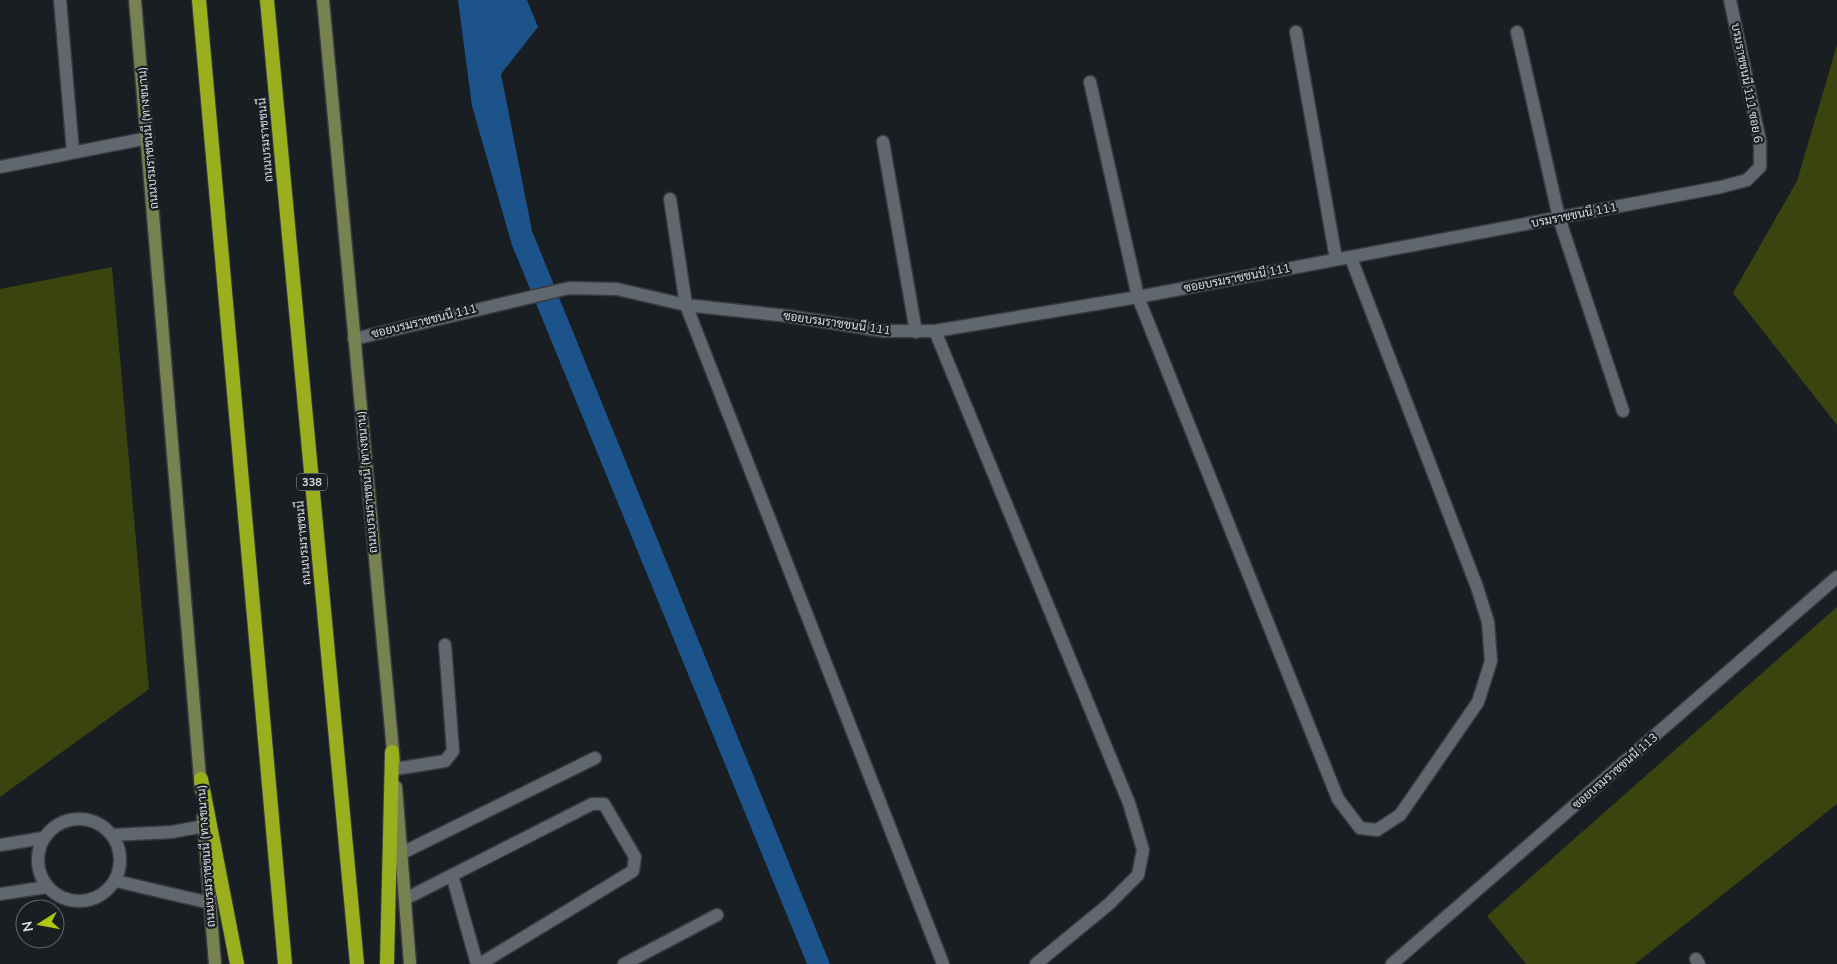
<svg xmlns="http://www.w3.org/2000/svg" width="1837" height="964" viewBox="0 0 1837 964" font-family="'Nunito Sans',Sarabun,sans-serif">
  <rect width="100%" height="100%" fill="#191e23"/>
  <path fill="#3b440f" d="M1837,45V425L1733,293L1797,181Z
    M112,267L149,689L0,797V289Z
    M1837,607V804L1635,964H1526L1487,916Z"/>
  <path fill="#1c538b" d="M458,0H527L538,27L501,74L532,231L830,964H807L512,245L472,106Z"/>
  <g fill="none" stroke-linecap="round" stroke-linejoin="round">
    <defs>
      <path id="service" d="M60,0L73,152
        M0,167L148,138
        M395,769L445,761L453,751L445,645
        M452,875L477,964
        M405,899L592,804H604L635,857L633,871L480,964
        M1696,959L1699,964
        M624,964L717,915"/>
      <path id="minor" d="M1296,32L1336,259
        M1517,32L1559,218L1623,411
        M1090,82L1138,297L1338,799L1360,828L1377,830L1400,815L1478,702L1491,661L1488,622L1477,587L1351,258
        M883,142L916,332
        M670,199L686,305L943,964
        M935,331L1129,803L1143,850L1138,875L1109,904L1036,964
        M354,339L569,288L617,289L686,305L788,316L884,331H935L1138,297L1721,187L1747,180L1760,167V141L1730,0
        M38 860a41 41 0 1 1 82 0a41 41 0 1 1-82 0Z
        M112,835L172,832L204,826
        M0,845L43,838
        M402,853L595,758
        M116,881L210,903
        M0,894L47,887
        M1392,964L1837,577"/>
      <path id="secondary" d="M135,0L201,790
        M323,0L394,762
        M396,787L410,964
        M203,817L215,964"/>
      <path id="trunk" d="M199,0L285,964
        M267,0L357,964
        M201,779L237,964
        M387,964L392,752"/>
    </defs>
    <use href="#service" stroke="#373a3f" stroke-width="15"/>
    <use href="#minor" stroke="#373a3f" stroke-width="15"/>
    <use href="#secondary" stroke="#373a3f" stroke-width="15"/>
    <use href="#trunk" stroke="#373a3f" stroke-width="16"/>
    <use href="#service" stroke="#61676e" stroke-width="12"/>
    <use href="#minor" stroke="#61676e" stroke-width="12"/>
    <use href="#secondary" stroke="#778250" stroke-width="12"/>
    <use href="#trunk" stroke="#9aaf1e" stroke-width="14"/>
  </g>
  <g text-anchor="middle" stroke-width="4.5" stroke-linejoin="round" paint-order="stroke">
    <rect fill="#191e23" stroke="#9ea2a6" stroke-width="1" x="297" y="473.5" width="30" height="17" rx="4"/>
    <g font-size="11" font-weight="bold" fill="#d7dade">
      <text x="312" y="486">338</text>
    </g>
    <g font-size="12" fill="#d7dade" stroke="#191e23">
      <text transform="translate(1747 83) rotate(79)" y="4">บรมราชชนนี 111 ซอย 6</text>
      <text transform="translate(148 138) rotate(-95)" y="4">ถนนบรมราชชนนี (ทางขนาน)</text>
      <text transform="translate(265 140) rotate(-95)" y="4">ถนนบรมราชชนนี</text>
      <text transform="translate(1574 215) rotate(-11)" y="4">บรมราชชนนี 111</text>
      <text transform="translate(1237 278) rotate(-11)" y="4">ซอยบรมราชชนนี 111</text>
      <text transform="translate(424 321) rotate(-14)" y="4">ซอยบรมราชชนนี 111</text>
      <text transform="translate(837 323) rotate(8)" y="4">ซอยบรมราชชนนี 111</text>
      <text transform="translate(367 482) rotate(-95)" y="4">ถนนบรมราชชนนี (ทางขนาน)</text>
      <text transform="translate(303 543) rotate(-95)" y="4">ถนนบรมราชชนนี</text>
      <text transform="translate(1615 771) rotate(-41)" y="4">ซอยบรมราชชนนี 113</text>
      <text transform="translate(206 856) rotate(-94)" y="4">ถนนบรมราชชนนี (ทางขนาน)</text>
    </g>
  </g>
  <g transform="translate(40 924) rotate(259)"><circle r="24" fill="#191e23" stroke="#65696e"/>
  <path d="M0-4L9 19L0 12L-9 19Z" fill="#adc60e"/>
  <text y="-8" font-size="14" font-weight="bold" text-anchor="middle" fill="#d7dade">N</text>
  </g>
</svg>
